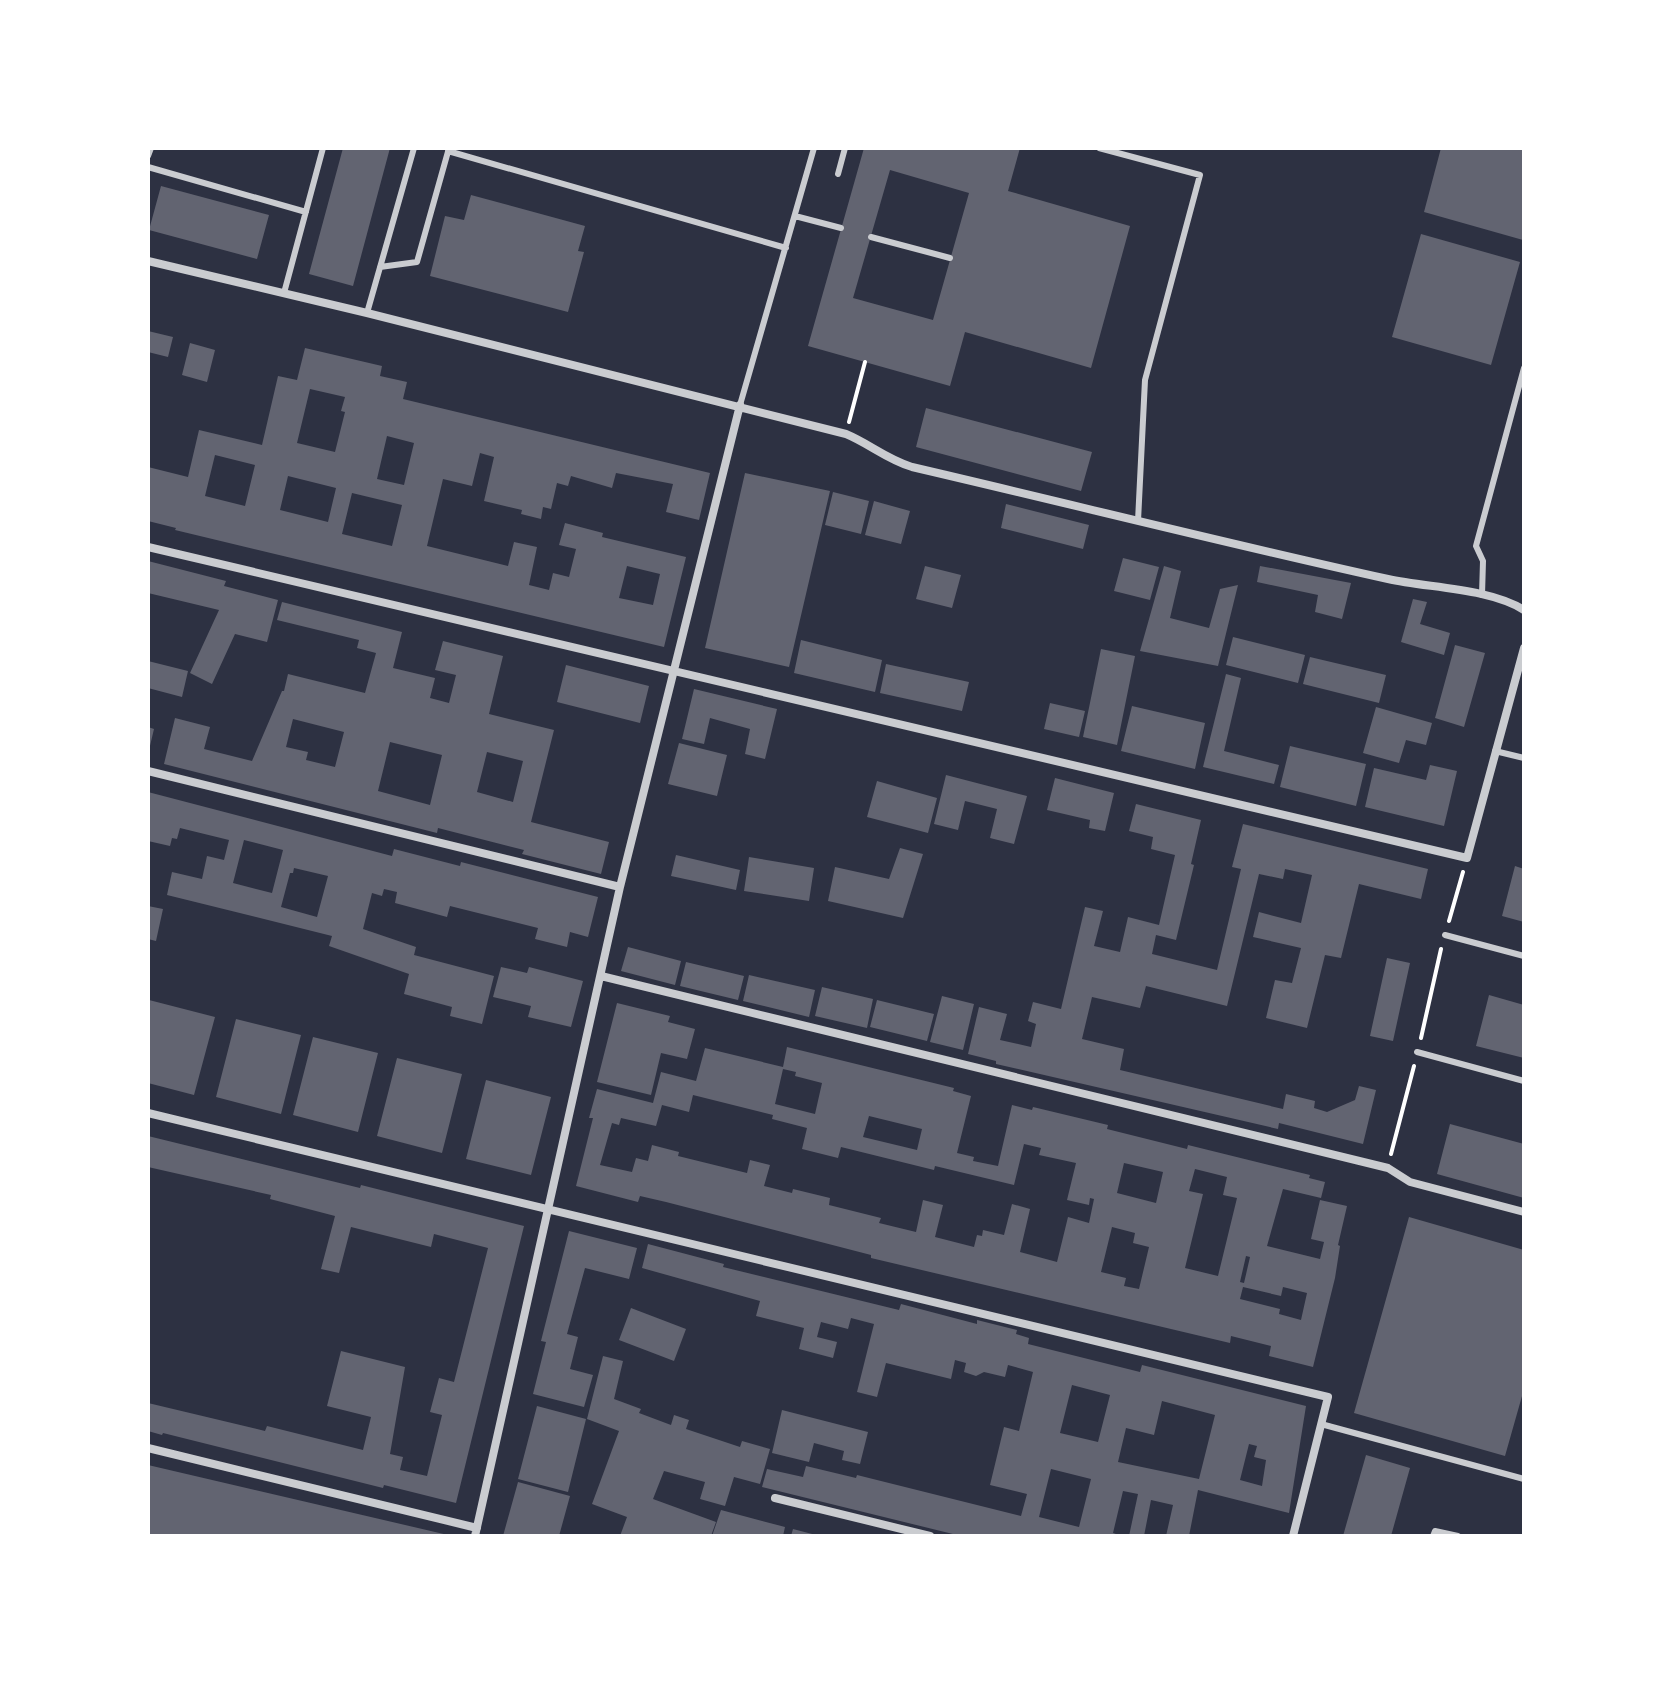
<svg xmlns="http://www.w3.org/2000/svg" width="1672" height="1684" viewBox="0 0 1672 1684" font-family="Mulish,sans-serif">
  <rect width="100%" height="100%" fill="#2d3142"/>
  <path fill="#626471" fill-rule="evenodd" d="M343,148H390L353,286L309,274Z
    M864,148H1020L1008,191L1130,226L1091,368L965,332L950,386L808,346ZM890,170L969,193L933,320L853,298Z
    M1441,148H1524L1523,240L1424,212Z
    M161,186L269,215L257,259L149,230Z
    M471,195L585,226L578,251L584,252L568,312L430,276L445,216L464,220Z
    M1421,234L1520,262L1491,365L1392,337Z
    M148,331L173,337L168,357L148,352Z
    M190,343L215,350L207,382L182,375Z
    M305,348L382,366L380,376L407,382L403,399L710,473L699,520L666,512L673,484L616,473L612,488L571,476L568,486L557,483L551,509L543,507L541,519L521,514L522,510L484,501L494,457L480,453L472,486L443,479L427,546L508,566L514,542L537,547L529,585L549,590L553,573L569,577L576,549L559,545L565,523L603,533L602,537L686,557L664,647L175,530L176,528L148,521V467L188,477L199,430L262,445L278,376L297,380ZM310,389L345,397L341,411L345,412L335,452L297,443ZM387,436L414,443L404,485L377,479ZM215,455L255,465L245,506L205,496ZM288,476L336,488L328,522L280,510ZM352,493L402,505L392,546L342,534ZM627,566L660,574L653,605L619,598Z
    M926,408L1092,452L1081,491L916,447Z
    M745,473L830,491L789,667L705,648Z
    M833,492L869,501L861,534L825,525Z
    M874,501L910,511L901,544L865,535Z
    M1006,504L1089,525L1083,549L1001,528Z
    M1123,558L1159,567L1150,600L1114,591Z
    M148,561L226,581L224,586L278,600L267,642L235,634L212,684L190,673L219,610L148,593Z
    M925,566L961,575L952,608L916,599Z
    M1164,566L1181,571L1170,618L1209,628L1220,589L1238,585L1218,666L1140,651Z
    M1260,566L1351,583L1342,619L1315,612L1318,595L1257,582Z
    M1413,599L1427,602L1420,624L1450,633L1444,655L1401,642Z
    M282,602L402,632L393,668L435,678L430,698L449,703L456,675L435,670L443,641L503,656L489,714L554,730L531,822L609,842L601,874L522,854L524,850L438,828L437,833L164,764L175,718L210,727L204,749L252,761L282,691H284L288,674L365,693L376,653L357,648L359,640L277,620ZM293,719L344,732L335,767L306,760L308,752L286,747ZM390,742L442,755L430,805L378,791ZM487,752L523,761L513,802L477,792Z
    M1233,637L1305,655L1298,683L1226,665Z
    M801,640L882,660L875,692L794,673Z
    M1455,645L1485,653L1464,727L1435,718Z
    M1101,649L1135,656L1117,745L1083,737Z
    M1310,657L1386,675L1379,703L1303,684Z
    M148,661L188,671L182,697L148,688Z
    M886,664L969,682L962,711L880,693Z
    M566,665L649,686L640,723L557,702Z
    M1226,674L1241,678L1224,751L1279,765L1274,784L1203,767Z
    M694,689L777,709L765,759L745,754L750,729L710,718L704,744L682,739Z
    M1050,703L1085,711L1079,737L1044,729Z
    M1132,706L1205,723L1195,769L1121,751Z
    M1376,707L1432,723L1426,745L1406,740L1399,763L1363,753Z
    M148,727L154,729L149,750H148Z
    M679,743L727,755L717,796L668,784Z
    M1290,746L1366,764L1356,806L1280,787Z
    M1430,765L1457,771L1444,826L1365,807L1374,768L1426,780Z
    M946,775L1027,796L1014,844L990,838L997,809L965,801L958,830L934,824Z
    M1055,778L1114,793L1105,831L1089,828L1090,820L1047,810Z
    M877,781L937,798L928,833L867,817Z
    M148,792L392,856L394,849L460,866L461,862L598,897L588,937L570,932L567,947L535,939L538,928L450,906L447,917L395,903L397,892L384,889L382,896L372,893L363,929L416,947L414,955L494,976L482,1024L450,1016L452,1007L404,994L409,974L329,946L332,936L167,895L172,872L202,879L207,856L224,860L229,840L180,828L177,839L172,838L170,846L148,841ZM244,840L283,850L272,893L233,883ZM294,868L328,876L317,917L281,907L290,873H293Z
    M1136,804L1201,820L1191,864L1194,865L1176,940L1156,935L1152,954L1217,970L1241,869L1232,867L1243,824L1428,869L1421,899L1359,884L1341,958L1325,955L1307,1028L1266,1018L1275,980L1292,983L1301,948L1253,937L1259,912L1301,923L1312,875L1285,869L1283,879L1259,874L1227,1006L1146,986L1140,1008L1092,997L1082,1039L1124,1049L1120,1070L1283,1109L1286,1094L1315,1101L1314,1108L1327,1112L1355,1100L1359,1086L1376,1090L1363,1144L1279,1123L1278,1129L996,1064V1061L968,1054L979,1007L1007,1014L1000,1040L1031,1047L1036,1024L1028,1021L1033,1002L1061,1009L1085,907L1103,911L1094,946L1120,952L1128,917L1159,925L1175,855L1151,849L1153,837L1129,831Z
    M900,848L923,854L903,918L828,901L835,867L889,879Z
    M676,855L740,870L736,890L671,876Z
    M749,857L814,868L809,901L744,891Z
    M1515,866L1524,869V922L1502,916Z
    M148,906L163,909L156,941L148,939Z
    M628,947L681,961L675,985L621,971Z
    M1387,958L1410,963L1393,1041L1370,1036Z
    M686,962L744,976L738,1000L680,986Z
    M501,967L527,973L529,967L583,981L571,1027L528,1017L531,1006L493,997Z
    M749,975L815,990L809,1017L743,1001Z
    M822,987L873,999L867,1028L815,1016Z
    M1489,995L1524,1005V1058L1476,1046Z
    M942,996L974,1004L963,1050L930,1042Z
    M149,1000L215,1017L194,1095L148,1083Z
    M877,1000L934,1014L927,1041L870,1027Z
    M617,1003L670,1016L668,1022L695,1029L687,1059L661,1053L651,1095L597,1082Z
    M236,1019L301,1035L281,1114L216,1097Z
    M313,1037L378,1053L358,1132L293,1115Z
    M787,1047L954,1088L953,1091L971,1096L957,1153L974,1157L973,1161L998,1166L1012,1105L1032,1110L1033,1107L1108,1125L1107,1129L1187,1149L1188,1145L1310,1175L1309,1178L1325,1182L1321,1198L1283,1189L1267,1246L1320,1259L1324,1242L1311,1239L1320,1200L1347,1206L1338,1245L1340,1246L1335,1278L1313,1367L1269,1356L1271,1346L1231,1336L1230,1343L871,1258V1255L666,1202L640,1196L638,1202L576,1186L593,1118H589L597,1089L653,1103L661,1072L696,1081L705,1048L783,1067ZM783,1069L796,1072L795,1076L822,1083L815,1114L775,1104ZM693,1095L773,1115L772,1119L807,1128L802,1149L838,1158L841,1147L934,1170L935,1166L1014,1185L1024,1144L1041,1148L1039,1155L1076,1163L1067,1200L1089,1205L1090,1198L1094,1199L1089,1223L1068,1217L1057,1262L1020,1252L1030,1209L1012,1204L1004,1235L983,1230L982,1236L977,1235L974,1247L935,1237L943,1205L923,1200L916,1232L879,1223L881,1218L829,1205L830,1198L793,1189L792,1193L764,1186L770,1165L750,1160L747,1173L678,1156L679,1152L652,1145L648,1161L636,1158L632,1172L600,1165L612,1123L619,1125L621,1118L656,1126L662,1105L689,1112ZM869,1116L922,1129L917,1150L863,1137ZM1124,1163L1163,1172L1156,1203L1117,1193ZM1195,1169L1227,1177L1223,1195L1237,1198L1218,1276L1185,1268L1203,1194L1189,1191ZM1112,1227L1135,1233L1133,1243L1149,1247L1139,1289L1124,1286L1126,1278L1101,1272ZM1246,1256L1250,1257L1244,1283L1240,1282ZM1243,1287L1281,1296L1283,1287L1307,1293L1301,1320L1279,1314L1280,1309L1240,1299Z
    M397,1058L462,1074L442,1153L377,1136Z
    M486,1080L551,1097L531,1175L466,1159Z
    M1450,1124L1524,1144V1198L1437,1174Z
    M148,1136L360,1188L361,1185L524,1226L456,1503L384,1485L383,1488L163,1433L162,1435L148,1431V1403L265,1431L267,1426L363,1450L371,1417L327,1406L341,1351L405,1367L390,1454L403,1457L400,1470L427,1476L442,1415L430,1412L439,1378L454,1382L488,1248L434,1234L431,1247L351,1227L339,1273L321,1269L335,1216L270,1199L271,1195L148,1167Z
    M1409,1217L1524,1250V1389L1505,1456L1354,1413Z
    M569,1231L637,1248L629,1279L585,1268L567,1334L578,1337L570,1369L593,1375L584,1407L533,1394L546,1342L541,1341Z
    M648,1244L724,1264L723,1267L899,1310L901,1304L977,1324V1320L1017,1330L1016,1334L1029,1338L1028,1344L1140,1372L1142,1365L1306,1406L1289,1513L1198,1490L1189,1536H1166L1173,1505L1151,1500L1144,1536H1129L1138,1494L1123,1491L1113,1533L1122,1536H961L762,1487L767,1469L803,1477L806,1466L856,1478L857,1475L1021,1516L1027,1494L990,1485L1004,1427L1019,1431L1033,1372L1008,1365L1005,1377L984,1372L976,1376L964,1372L966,1363L955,1360L951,1379L886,1363L877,1397L857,1392L874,1324L851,1318L848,1329L821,1322L817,1337L837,1342L833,1358L799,1349L804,1328L756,1316L760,1301L642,1268ZM1072,1385L1110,1395L1098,1442L1060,1433ZM1162,1401L1215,1415L1199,1479L1118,1462L1126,1428L1154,1435ZM1249,1444L1257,1446L1254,1457L1266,1460L1262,1486L1240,1480ZM1051,1469L1091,1479L1079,1527L1039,1517Z
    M631,1308L686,1329L674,1361L619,1340Z
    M603,1356L623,1361L614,1399L641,1409L639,1413L671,1425L674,1415L689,1420L686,1429L740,1447L742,1441L770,1449L760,1484L734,1477L725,1506L700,1499L705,1482L664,1471L653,1499L716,1522L711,1536H620L627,1517L592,1504L619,1431L587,1419Z
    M537,1406L586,1419L568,1492L518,1479Z
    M782,1410L868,1432L860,1464L842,1460L844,1451L814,1443L809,1462L772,1453Z
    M1366,1455L1410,1468L1391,1536H1343Z
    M148,1465L448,1535V1536H148Z
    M518,1482L570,1496L559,1536H503Z
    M721,1510L785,1527L783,1536H712Z
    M793,1529L816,1535V1536H791Z"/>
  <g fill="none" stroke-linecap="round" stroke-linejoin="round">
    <path stroke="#fff" stroke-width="4" d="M849,422L865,362
      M1449,921L1463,872
      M1421,1038L1441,949
      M1391,1154L1414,1066"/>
    <path stroke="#caccd0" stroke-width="6" d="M1099,148L1200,175L1145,380L1138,521
      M448,151L786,248
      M148,156L151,148
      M148,167L306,212
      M838,174L845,148
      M795,216L841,228
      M871,237L950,258
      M380,267L417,262L449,148
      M284,293L323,148
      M367,313L414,148
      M740,405L814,148
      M1482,595L1483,561L1476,546L1524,368
      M1495,751L1524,758
      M1445,935L1524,956
      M1417,1052L1524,1081
      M1321,1424L1524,1479
      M1433,1536L1435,1531L1458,1536"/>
    <path stroke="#caccd0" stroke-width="8" d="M148,261L367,313L846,434C870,444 886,459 912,467C1071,504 1229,544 1388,579C1428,588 1489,588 1524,610
      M148,547L1467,858L1524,648
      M148,771L620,887
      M601,976L1388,1168L1410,1182L1524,1212
      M148,1113L1328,1397L1293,1536
      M148,1448L477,1528
      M775,1498L930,1536
      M475,1536L620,887L740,405"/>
  </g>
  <rect width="1672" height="1684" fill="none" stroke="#ffffff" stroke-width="300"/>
</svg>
